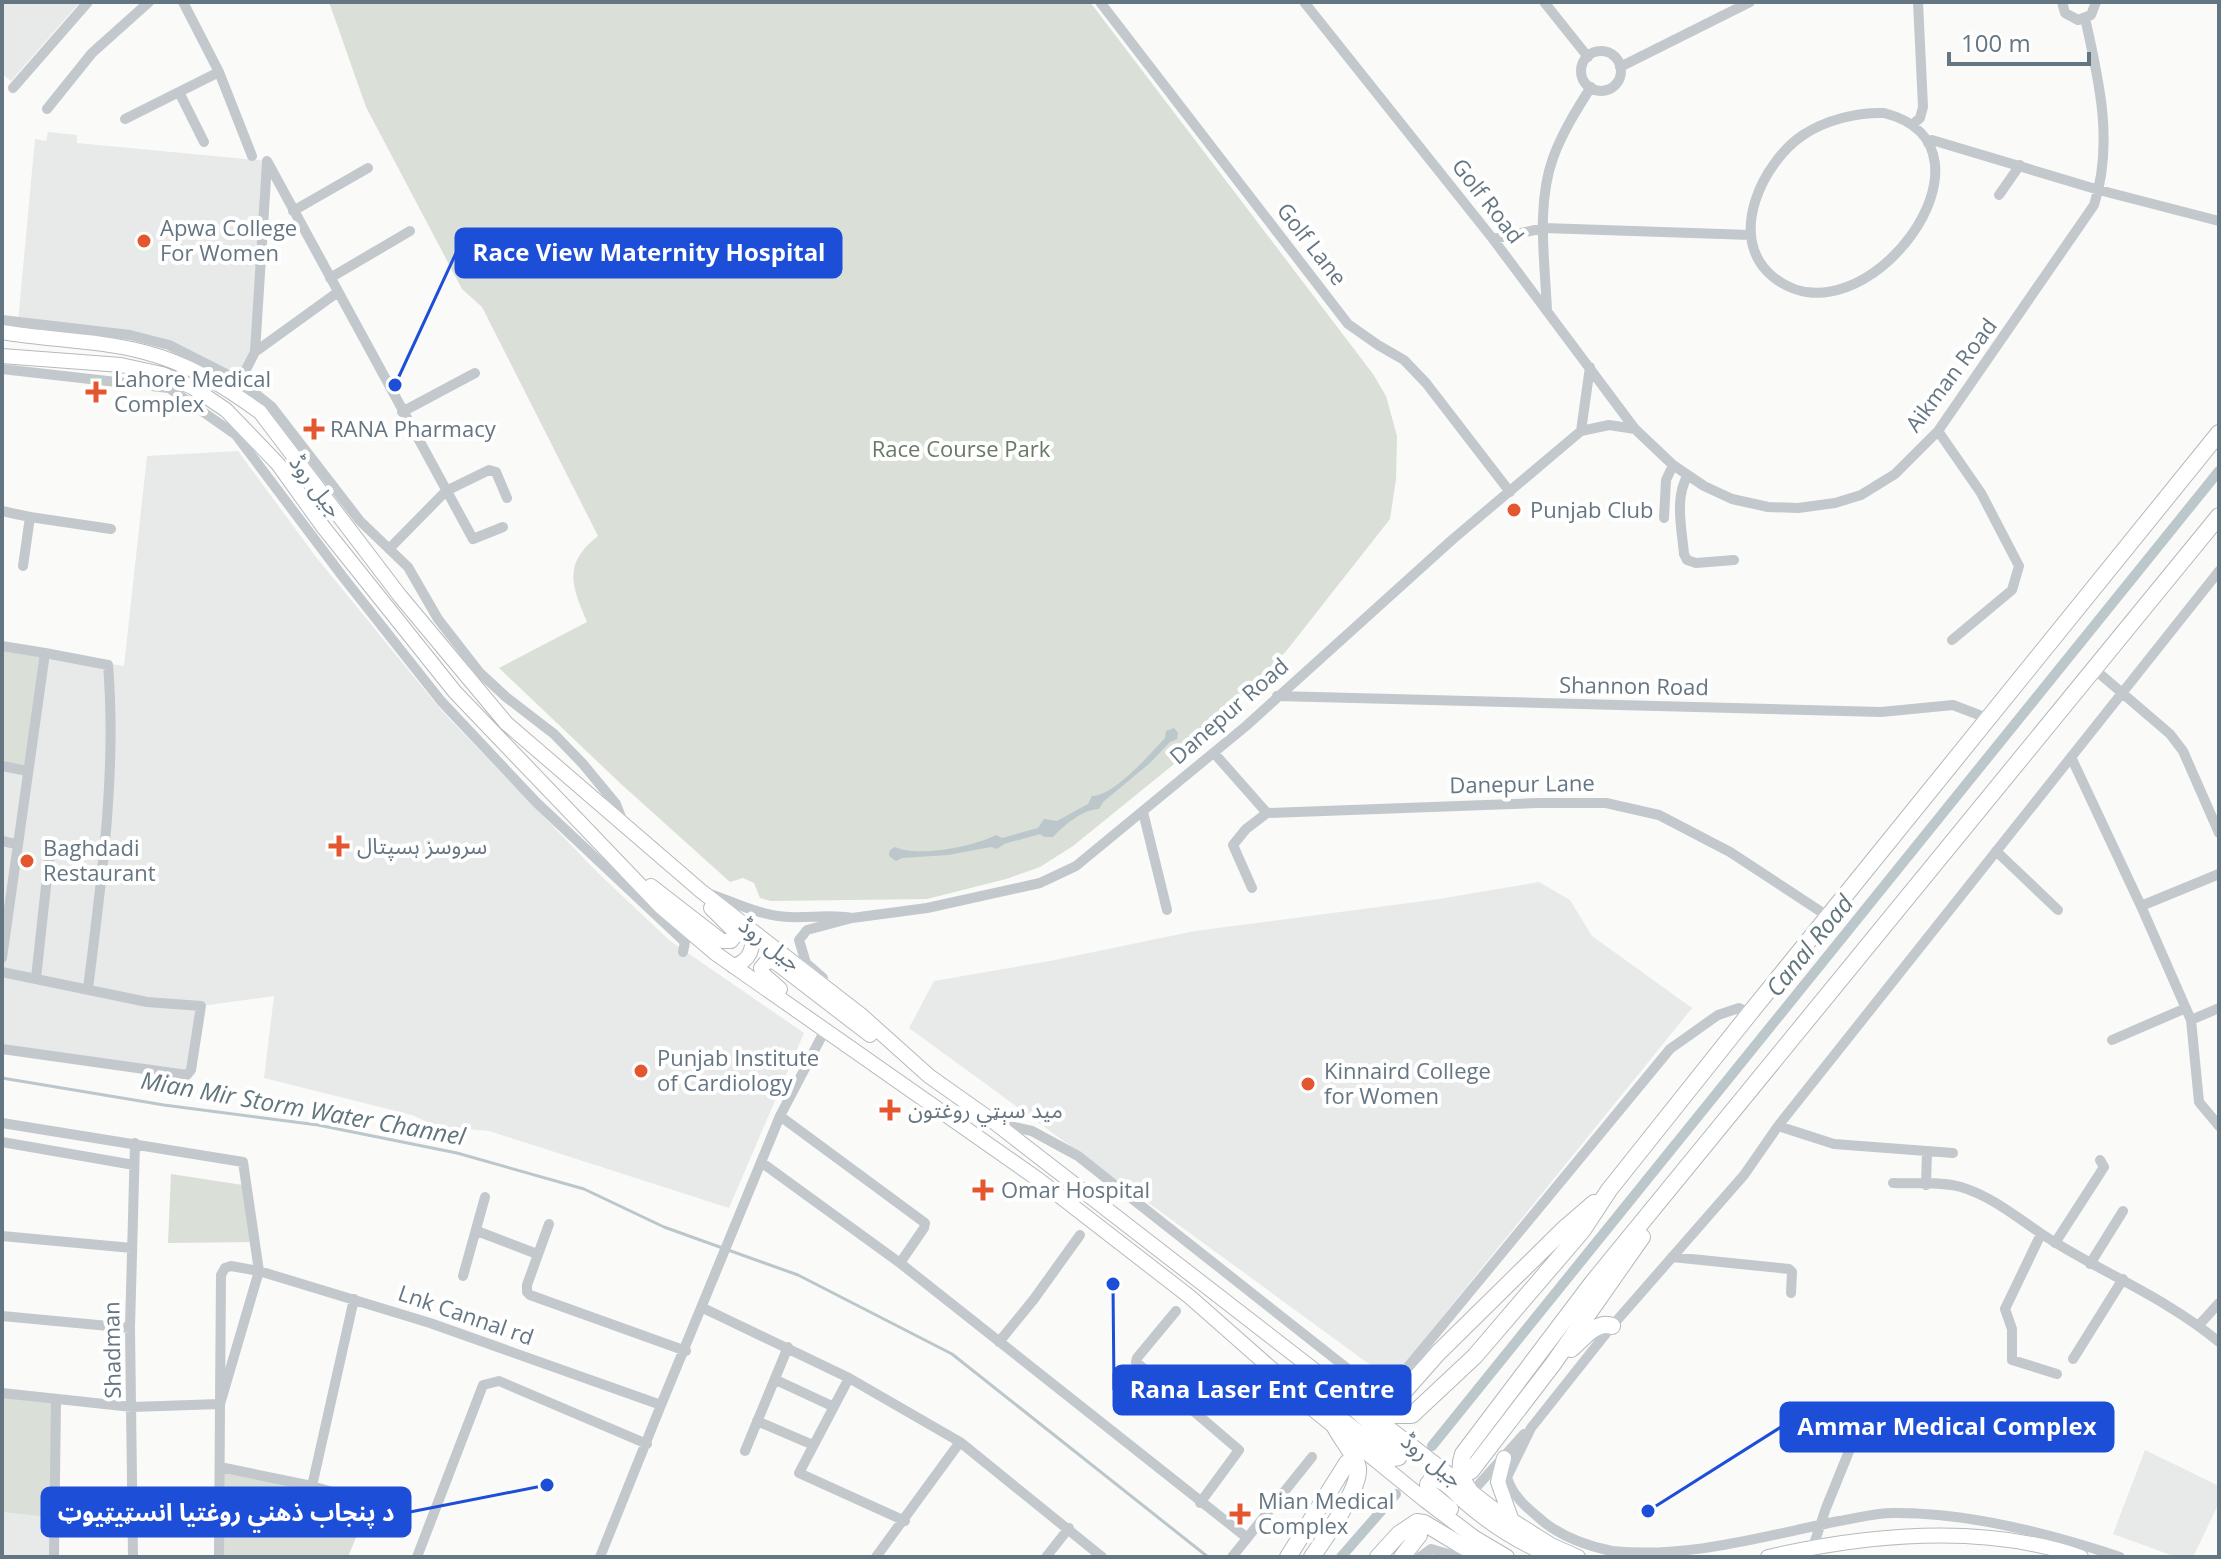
<svg xmlns="http://www.w3.org/2000/svg" width="2221" height="1559" viewBox="0 0 2221 1559" font-family="'Open Sans','Noto Sans Arabic',sans-serif">
  <rect width="100%" height="100%" fill="#fafaf8"/>
  <path fill="#e8e9e9" d="M2,2H80L11,81L2,74Z
    M48,132L77,135V143L267,161L255,352L240,381L169,345L18,322L35,139L46,141Z
    M238,451L316,557L441,710L598,873L669,940L804,1033L729,1208L489,1131L436,1126L412,1115L264,1078L274,996L201,1006L187,1075L2,1049V766L45,653L124,666L147,456Z
    M1539,882L1570,900L1592,936L1692,1008L1391,1380L909,1028L934,981L1050,961L1195,931L1439,899Z
    M2145,1450L2219,1486V1503L2193,1557H2176L2113,1534Z
    M2,1512L55,1518L54,1557H2Z"/>
  <path fill="#dadfd7" d="M329,2H1090L1373,374L1386,396L1397,436L1396,479L1390,519L1287,650L1184,756L1073,846L1040,867L1006,879L927,899L771,901L760,898L754,883L743,878L730,882L620,783L499,668L587,622C572,586 562,564 598,536L482,307L462,289L366,107Z
    M2,651L42,657L25,765L2,762Z
    M171,1174L249,1186L255,1242L168,1243Z
    M2,1393L56,1399L55,1518L2,1512Z
    M220,1467L370,1503L348,1557H219Z"/>
  <path fill="#bbc7cb" d="M1174,728L1178,733L1177,739L1170,742L1150,763L1103,802L1099,809C1083,809 1063,826 1053,837H1044L1040,834L1004,844L997,849L991,847L948,855L902,858L896,861L889,856L890,850L895,847C918,858 975,846 996,835L1002,838L1038,828L1044,819L1057,821L1088,804L1092,796C1114,796 1150,754 1165,738L1166,731Z"/>
  <g fill="none" stroke-linecap="round" stroke-linejoin="round">
    <path stroke="#bbc7cb" stroke-width="3" d="M2,1078L164,1105L318,1125L457,1153L584,1189L664,1227L798,1275L952,1354L1208,1557"/>
    <path stroke="#bbc7cb" stroke-width="10" d="M1432,1446L2219,471
      M1341,1557L1396,1494"/>
    <defs>
      <path id="major" d="M2,332C49,340 98,340 144,352C188,363 224,386 260,412L400,596L506,723L701,891L861,1015L929,1076L994,1122L1491,1507L1551,1545L1578,1557
        M2,356L121,365L162,374L192,387L226,410L278,464L324,528L455,692L661,907L715,953L1039,1180L1190,1297L1274,1371L1314,1410L1426,1501L1475,1538L1507,1557
        M651,886L722,941H731L734,937V931L711,908
        M733,966C751,961 753,948 753,932
        M780,989L763,974L761,968L767,961L775,962L870,1035
        M1302,1388L1393,1459L1399,1458L1400,1450L1349,1405
        M1504,1458L1498,1482L1512,1521
        M1451,1509L1428,1490L1427,1484L1430,1480C1442,1478 1452,1490 1460,1498C1489,1524 1519,1544 1555,1557
        M1768,1557C1869,1534 1982,1523 2081,1557"/>
      <path id="highway" d="M1571,1349C1583,1339 1597,1320 1612,1326
        M1362,1405L1393,1415H1412L1475,1356L1582,1231L1609,1190L1750,1013L2219,433
        M1392,1405L1438,1353L1565,1228L1594,1203
        M1471,1471L1553,1364L1642,1237
        M1469,1490C1461,1478 1458,1469 1463,1454L1593,1282L2219,516
        M1288,1557L1347,1463
        M1312,1557C1324,1539 1360,1490 1358,1468C1357,1458 1339,1436 1334,1425
        M1378,1557L1399,1534L1417,1522L1424,1523L1464,1547L1495,1557
        M1402,1557L1419,1535"/>
    </defs>
    <use href="#major" stroke="#b5babe" stroke-width="16"/>
    <use href="#highway" stroke="#b4b9bd" stroke-width="18"/>
    <path stroke="#c3c8cc" stroke-width="10" d="M183,2L219,72L252,156
      M1100,2L1348,324L1378,345L1404,360L1426,383L1510,492
      M1304,2L1493,239L1635,429
      M1544,2L1588,57
      M2062,2L2065,13L2078,20L2091,15L2096,2
      M1581 71a20 20 0 1 1 40 0a20 20 0 1 1-40 0Z
      M1620,67L1750,2
      M13,88L88,2
      M179,92L204,142
      M47,109L92,53L149,2
      M1884,113C2016,146 1862,352 1772,276C1726,237 1763,162 1803,135C1826,120 1857,112 1884,113Z
      M125,119L219,72
      M1912,125L1920,118L1923,107L1918,2
      M1928,143L1932,140L2099,190L2219,221
      M267,161L473,539L503,527
      M1999,195L2020,165
      M293,211L368,168
      M1493,239L1544,228L1751,235
      M330,278L410,231
      M1547,311C1545,262 1536,205 1553,158C1562,133 1577,109 1591,87
      M2,320L130,335L169,345L240,381L272,407L360,521L408,567L438,619L480,673L506,697L554,734L583,764L616,804L623,822
      M255,352L338,292
      M2,369L169,388L236,435L343,577L441,701L537,803L685,942L683,952
      M240,381L255,352L267,163
      M402,412L475,373
      M1581,431L1590,367
      M1938,431L1981,493L2019,566L2012,590L1952,640
      M1688,475C1674,497 1682,530 1684,554L1687,560L1696,563L1734,560
      M2,511L30,517L23,566
      M30,517L111,529
      M1664,518L1666,480L1673,465
      M389,549L446,491L489,470L496,472L507,498
      M2,646L45,653L2,958
      M45,653L108,665C117,773 101,883 88,989
      M2093,668L2170,734L2183,751L2219,833
      M1277,696L1881,712L1953,705L1987,718
      M1214,753L1267,813L1537,803H1606L1659,815L1730,852L1829,917
      M2071,757L2141,906L2191,1020L2199,1102L2219,1126
      M2,766L28,771
      M1143,812L1167,910
      M2,841L16,844
      M1996,851L2058,910
      M1252,888L1233,845L1246,829L1267,813
      M710,894C736,903 761,916 789,917C810,918 831,914 852,918L807,930L799,940L806,963L823,978
      M2141,906L2219,874
      M852,918L927,908L1040,883L1076,866L1246,726L1453,539L1581,431L1609,425L1635,429L1673,465L1704,486L1732,499L1768,507L1798,508L1835,503L1861,495L1895,474L1938,431L2094,205C2114,143 2099,80 2085,18
      M2,972L147,1002L201,1006L191,1070L187,1075L2,1049
      M36,978L49,859
      M2191,1020L2219,1008
      M2112,1040L2186,1008
      M780,1116L925,1223L924,1228L900,1263
      M2,1123L243,1162L259,1271L430,1323L661,1405L780,1116L825,1030
      M996,1123L1032,1131L1078,1156L1372,1388L1383,1389L1393,1385L1670,1049L1718,1015L1739,1008L1750,1013
      M1778,1126L1834,1144L1953,1153
      M2,1142L134,1165
      M761,1162L900,1263L1246,1537
      M1893,1183C1914,1184 1941,1181 1961,1187C1997,1198 2024,1224 2056,1243C2110,1276 2170,1301 2219,1342
      M1926,1185L1927,1151
      M549,1224L527,1285V1292L530,1295L686,1351
      M477,1231L537,1254
      M2041,1234L2005,1309L2012,1329V1360L2057,1374
      M2,1236L132,1248
      M2055,1243L2104,1167L2100,1160
      M1672,1257L1789,1269L1792,1272L1791,1293
      M2090,1264L2123,1211
      M463,1276L485,1197
      M703,1308L849,1378L960,1442L1102,1557
      M1176,1311L1137,1358L1136,1362L1239,1450L1200,1503
      M2,1316L130,1328
      M2199,1325L2219,1303
      M999,1342L1034,1299L1080,1235
      M2073,1359L2123,1279
      M849,1378L799,1473L905,1521
      M776,1380L832,1406
      M2,1393L132,1407L220,1404L221,1275L225,1268L231,1266L259,1271L220,1404L219,1557
      M757,1421L813,1445
      M745,1451L788,1347
      M220,1467L312,1486L370,1503
      M312,1486L354,1299
      M1472,1492L1524,1434
      M1813,1547L1826,1508L1856,1434
      M54,1557L56,1399
      M133,1557L130,1328L135,1143
      M417,1557L483,1385L499,1381L647,1444
      M600,1557L661,1405
      M876,1557L960,1442
      M1046,1557L1069,1528
      M1232,1557L1312,1457
      M1420,1557L1431,1549L1459,1557
      M2120,1557C2051,1534 1967,1512 1893,1513C1875,1513 1857,1518 1839,1521C1763,1536 1690,1559 1612,1551C1587,1546 1565,1538 1545,1523C1530,1510 1512,1497 1507,1477L1531,1428L1612,1326L1744,1175L1778,1126L2219,571"/>
    <use href="#major" stroke="#fff" stroke-width="14"/>
    <use href="#highway" stroke="#fff" stroke-width="16"/>
  </g>
  <g fill="#e4572e" stroke="#fff" stroke-width="3">
    <circle cx="144" cy="241" r="8"/>
    <path d="M92 380h8v8h8v8h-8v8h-8v-8h-8v-8h8z"/>
    <path d="M310 417h8v8h8v8h-8v8h-8v-8h-8v-8h8z"/>
    <circle cx="1514" cy="510" r="8"/>
    <path d="M335 834h8v8h8v8h-8v8h-8v-8h-8v-8h8z"/>
    <circle cx="27" cy="861" r="8"/>
    <circle cx="641" cy="1071" r="8"/>
    <circle cx="1308" cy="1084" r="8"/>
    <path d="M886 1098h8v8h8v8h-8v8h-8v-8h-8v-8h8z"/>
    <path d="M979 1178h8v8h8v8h-8v8h-8v-8h-8v-8h8z"/>
    <path d="M1236 1502h8v8h8v8h-8v8h-8v-8h-8v-8h8z"/>
  </g>
  <g text-anchor="middle" stroke-width="8" stroke-linejoin="round" paint-order="stroke">
    <g font-size="22" fill="#657683" stroke="#fff">
      <text transform="translate(1488 201) rotate(52)" y="8">Golf Road</text>
      <text transform="translate(1312 244) rotate(52)" y="8">Golf Lane</text>
      <text transform="translate(1951 375) rotate(-53)" y="8">Aikman Road</text>
      <text transform="translate(316 486) rotate(53)" y="8">جیل روڈ</text>
      <text transform="translate(1634 686) rotate(1)" y="8">Shannon Road</text>
      <text transform="translate(1229 711) rotate(-41)" y="8">Danepur Road</text>
      <text transform="translate(1522 784) rotate(-1)" y="8">Danepur Lane</text>
      <text transform="translate(770 944) rotate(38)" y="8">جیل روڈ</text>
      <text transform="translate(466 1315) rotate(19)" y="8">Lnk Cannal rd</text>
      <text transform="translate(112 1350) rotate(-91)" y="8">Shadman</text>
      <text transform="translate(1432 1460) rotate(39)" y="8">جیل روڈ</text>
    </g>
    <g font-size="22" fill="#657683" stroke="#fff" text-anchor="start">
      <text x="160" y="236">Apwa College<tspan x="160" dy="25">For Women</tspan></text>
      <text x="114" y="387">Lahore Medical<tspan x="114" dy="25">Complex</tspan></text>
      <text x="330" y="437">RANA Pharmacy</text>
      <text x="1530" y="518">Punjab Club</text>
      <text x="357" y="854">سروسز ہسپتال</text>
      <text x="43" y="856">Baghdadi<tspan x="43" dy="25">Restaurant</tspan></text>
      <text x="657" y="1066">Punjab Institute<tspan x="657" dy="25">of Cardiology</tspan></text>
      <text x="1324" y="1079">Kinnaird College<tspan x="1324" dy="25">for Women</tspan></text>
      <text x="908" y="1118">مید سېټي روغتون</text>
      <text x="1001" y="1198">Omar Hospital</text>
      <text x="1258" y="1509">Mian Medical<tspan x="1258" dy="25">Complex</tspan></text>
    </g>
    <g font-size="22" fill="#687a64" stroke="#fff">
      <text x="961" y="457">Race Course Park</text>
    </g>
    <g font-size="24" font-style="italic" fill="#60757c" stroke="#fff">
      <text transform="translate(1810 946) rotate(-51)" y="8">Canal Road</text>
      <text transform="translate(303 1109) rotate(10)" y="8">Mian Mir Storm Water Channel</text>
    </g>
  </g>
  <path fill="none" stroke="#1d4ed8" stroke-width="3" d="M395 385L456 253M1113 1284L1114 1390M1648 1511L1781 1427M547 1485L410 1512"/>
  <g fill="#1d4ed8" stroke="#fff" stroke-width="3">
    <circle cx="395" cy="385" r="8"/>
    <circle cx="1113" cy="1284" r="8"/>
    <circle cx="1648" cy="1511" r="8"/>
    <circle cx="547" cy="1485" r="8"/>
  </g>
  <g fill="#1d4ed8" stroke="#1d4ed8" stroke-width="3">
    <rect x="456" y="229" width="385" height="48" rx="8"/>
    <rect x="1114" y="1366" width="296" height="48" rx="8"/>
    <rect x="1781" y="1403" width="332" height="48" rx="8"/>
    <rect x="42" y="1488" width="368" height="48" rx="8"/>
  </g>
  <g font-size="24" text-anchor="middle" font-weight="bold" fill="#fff">
    <text x="649" y="261">Race View Maternity Hospital</text>
    <text x="1262" y="1398">Rana Laser Ent Centre</text>
    <text x="1947" y="1435">Ammar Medical Complex</text>
    <text x="226" y="1521">د پنجاب ذهني روغتیا انسټیټیوټ</text>
  </g>
  <rect width="2221" height="1559" fill="none" stroke="#657683" stroke-width="8"/>
  <path d="M1949 52v12h140v-12" fill="none" stroke="#657683" stroke-width="4"/>
  <text x="1961" y="52" font-size="24" fill="#657683" stroke="#ffffff" stroke-width="6" paint-order="stroke">100 m</text>
</svg>
